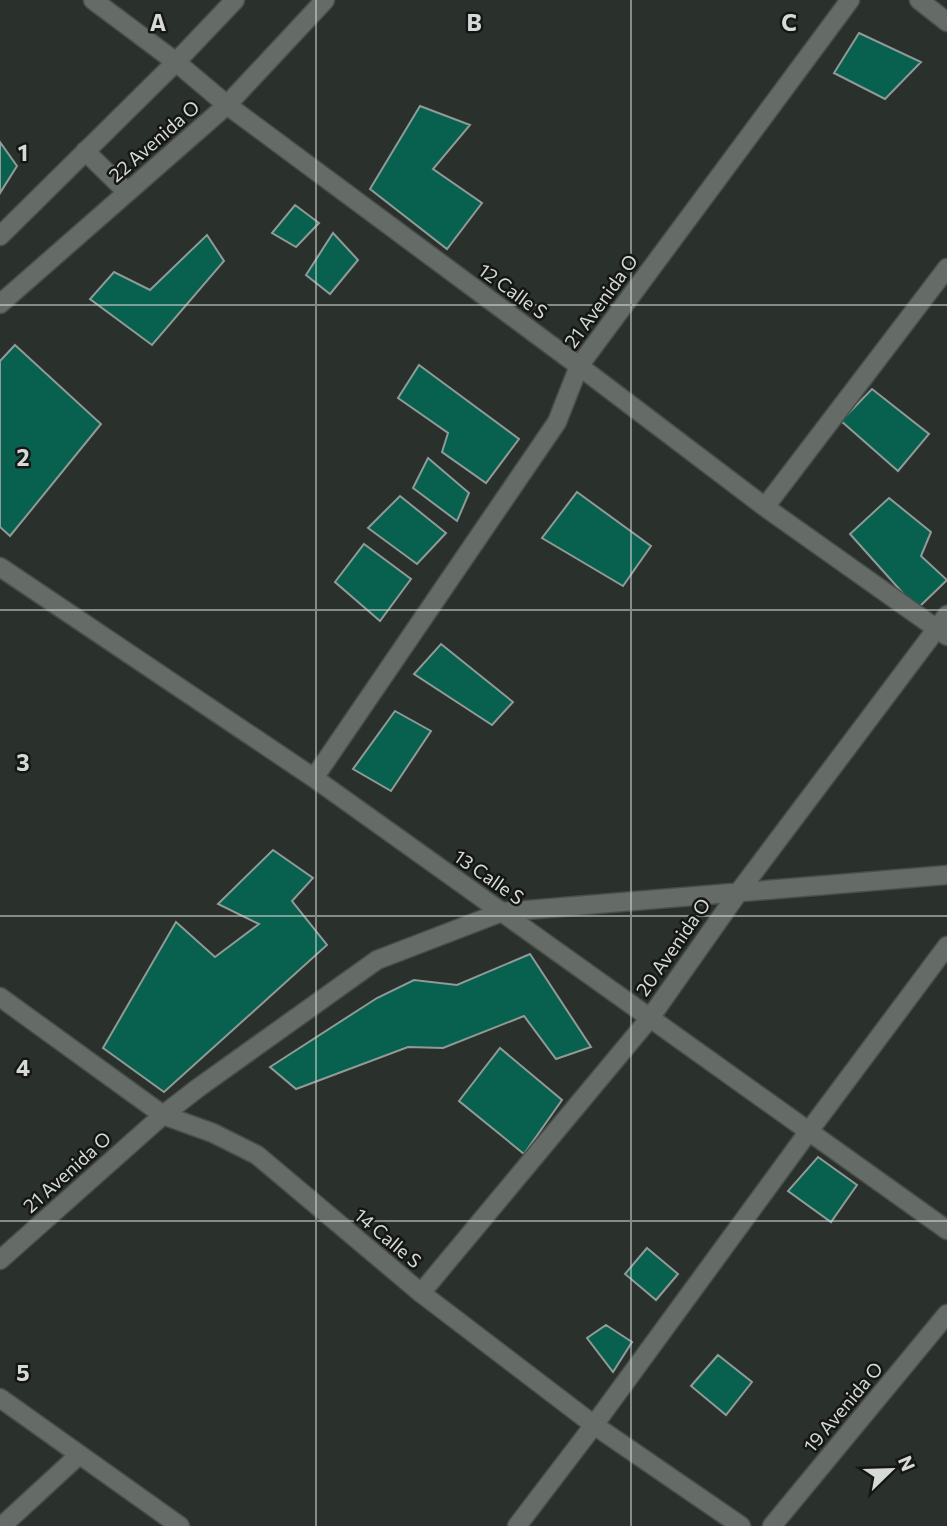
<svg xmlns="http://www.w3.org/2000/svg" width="947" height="1526" viewBox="0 0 947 1526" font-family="Commissioner,sans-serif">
  <rect width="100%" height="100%" fill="#2a302c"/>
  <path fill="#08614f" stroke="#919a97" stroke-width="2" d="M859,33L921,62L885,99L834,73Z
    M420,106L470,125L433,169L482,203L447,249L370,189Z
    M0,142L17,166L0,193Z
    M295,205L319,223L296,247L272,233Z
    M333,233L358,260L330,294L306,275Z
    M207,235L224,261L152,345L90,299L114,272L150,290Z
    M15,345L101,424L10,536L0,527V361Z
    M419,365L519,439L486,483L442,452L448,433L398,398Z
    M872,389L929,434L898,471L841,421Z
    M428,458L469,493L457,521L413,488Z
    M577,492L651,546L623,586L542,538Z
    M400,496L446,533L417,564L368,528Z
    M889,498L931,532L921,556L947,580L917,609L850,534Z
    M364,544L411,579L380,621L335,582Z
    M441,644L513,702L492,725L414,674Z
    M395,711L431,731L391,791L353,769Z
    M273,850L313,878L292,901L327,945L164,1092L103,1048L176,922L215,957L259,924L218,904Z
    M530,954L591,1047L556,1059L524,1016L443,1048L408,1047L296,1089L270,1067L377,998L414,980L457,985Z
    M500,1048L562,1100L524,1154L459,1101Z
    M818,1157L857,1185L831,1222L788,1191Z
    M647,1248L678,1274L656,1300L625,1274Z
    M606,1325L632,1342L613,1372L587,1338Z
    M718,1355L752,1382L726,1415L691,1386Z"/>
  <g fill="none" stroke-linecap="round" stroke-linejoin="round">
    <defs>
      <path id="minor" d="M93,0L176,62L227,105L579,366L765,507L947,636
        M919,0L947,22
        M85,151L127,192
        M0,236L176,62L235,0
        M0,304L227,105L325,0
        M765,507L947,268
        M0,567L314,778L947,1230
        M314,778L557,422L579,366L850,0
        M0,997L163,1115L198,1088L377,960L502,912L947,875
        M421,1293L650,1018L738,893L947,615
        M0,1398L180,1526
        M2,1526L79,1455
        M517,1526L594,1425L809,1131L947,946
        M772,1526L947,1314"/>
      <path id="tertiary" d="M0,1260L163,1115L213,1133L257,1155L421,1293L594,1425L741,1526"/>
    </defs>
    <use href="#minor" stroke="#494e4b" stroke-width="21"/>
    <use href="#tertiary" stroke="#494e4b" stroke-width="21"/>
    <use href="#minor" stroke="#656b67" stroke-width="18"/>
    <use href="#tertiary" stroke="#656b67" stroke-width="18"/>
  </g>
  <path fill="none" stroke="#d5d9d7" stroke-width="2" stroke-opacity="0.55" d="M316,0V1526M631,0V1526M0,305H947M0,610H947M0,916H947M0,1221H947"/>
  <g text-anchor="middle" stroke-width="5" stroke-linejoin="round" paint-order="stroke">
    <g font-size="19" fill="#d5d9d7" stroke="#151715">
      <text transform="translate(154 141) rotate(-41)" y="7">22 Avenida O</text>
      <text transform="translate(513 291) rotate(36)" y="7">12 Calle S</text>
      <text transform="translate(601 301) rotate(-54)" y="7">21 Avenida O</text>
      <text transform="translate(489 877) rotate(35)" y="7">13 Calle S</text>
      <text transform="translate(673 947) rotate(-55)" y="7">20 Avenida O</text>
      <text transform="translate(67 1172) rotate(-42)" y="7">21 Avenida O</text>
      <text transform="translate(388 1238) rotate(40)" y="7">14 Calle S</text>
      <text transform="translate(843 1407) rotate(-50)" y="7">19 Avenida O</text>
    </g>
  </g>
  <g font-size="23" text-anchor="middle" font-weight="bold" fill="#d5d9d7" stroke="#151715" stroke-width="5" stroke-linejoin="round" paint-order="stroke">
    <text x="158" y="31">A</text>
    <text x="474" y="31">B</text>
    <text x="789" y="31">C</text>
    <text x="23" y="161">1</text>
    <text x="23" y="466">2</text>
    <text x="23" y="771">3</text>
    <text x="23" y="1076">4</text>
    <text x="23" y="1381">5</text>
  </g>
  <g transform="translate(891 1470) rotate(67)" stroke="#151715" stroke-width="5" paint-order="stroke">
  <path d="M0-5L12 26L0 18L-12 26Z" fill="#d5d9d7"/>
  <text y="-10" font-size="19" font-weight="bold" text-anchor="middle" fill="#d5d9d7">N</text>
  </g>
</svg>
